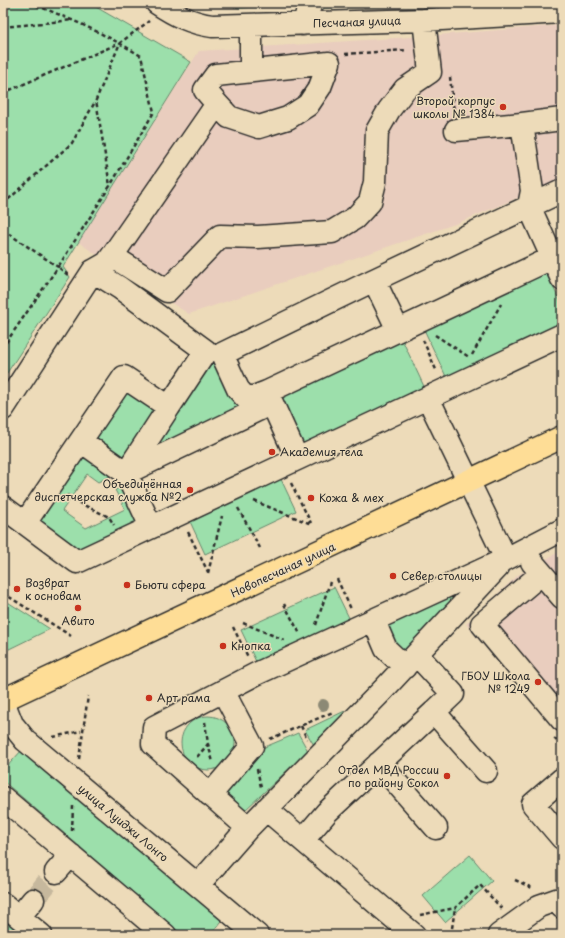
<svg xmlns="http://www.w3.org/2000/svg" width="565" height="938" viewBox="0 0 565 938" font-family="'Playpen Sans',sans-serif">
  <rect width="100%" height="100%" fill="#eddbb9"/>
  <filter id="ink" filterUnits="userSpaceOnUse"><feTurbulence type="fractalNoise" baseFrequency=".025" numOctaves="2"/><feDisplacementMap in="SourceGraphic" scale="8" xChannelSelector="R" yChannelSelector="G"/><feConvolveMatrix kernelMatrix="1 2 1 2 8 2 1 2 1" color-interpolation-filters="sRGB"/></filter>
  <g filter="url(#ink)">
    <path fill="#e9cdbe" d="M562,25V179L458,223L189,314L128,276L78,242L199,51L425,36Z
      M562,550V739L466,624L518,575Z"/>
    <path fill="#9cdfab" stroke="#64856b" d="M3,3H89L191,62L63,267L70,277L3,379Z
      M199,3H290L289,5L241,8Z
      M323,3H464L320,8Z
      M543,265L562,306V332L450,385L421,323Z
      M399,333L428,395L301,455L272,393Z
      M207,360L220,361L244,409L142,458Z
      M125,386L160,410L125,464L90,439Z
      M83,449L117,473L98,482L87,474L62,511L86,528L125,509L115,490L125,486L144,524L77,556L33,522Z
      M278,473L296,511L205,554L187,515Z
      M479,583L401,654L385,624Z
      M334,587L352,624L259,668L241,630Z
      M3,599L50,629L3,652Z
      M351,708L315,747L305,730Z
      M181 743a27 27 0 1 1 54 0a27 27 0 1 1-54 0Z
      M298,733L308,751L244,811L222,789L253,752Z
      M22,750L221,918V922L211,935H183L3,781V771Z
      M470,855L492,881L445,922L423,896Z
      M3,914L27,935H3Z"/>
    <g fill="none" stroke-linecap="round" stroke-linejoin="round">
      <path stroke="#c6b89d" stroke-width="22" stroke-dasharray="22 11" stroke-linecap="butt" d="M33,900L56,872"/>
      <defs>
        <path id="minor" d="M157,3C175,15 191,23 212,26L424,20L562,12
          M303,24L311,3
          M251,26V70
          M562,119L522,124L532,191L529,206L562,279
          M456,130L522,124
          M112,256L167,291L220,236L258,237L332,232L355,218L370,202L375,182L377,131L389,110L405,89L430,72L424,20
          M398,330L374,280L562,191
          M267,392L254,397H245L238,389L222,354L374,280
          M428,398L506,559
          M3,409L93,271L107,263L112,256L217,104L205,90L216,75L329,63L320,87L308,105L288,118L259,127L229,117L217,104
          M81,441L126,473L151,527
          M297,458L267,392L552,258
          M126,473L272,403
          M126,473L169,407
          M3,507L77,562L562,335
          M25,523L124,377L169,407L206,351L120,288L93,271
          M532,562L562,597
          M541,574L482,624L562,720
          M374,621L386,649L405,667
          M417,655L453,694L434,712L486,771
          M3,701L12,724L25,740L257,935
          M379,763L436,828
          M562,779L533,804L562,838
          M210,795L252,746L223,691
          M3,798L165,935
          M266,809L414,935
          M248,828L153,744L154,727L256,674L506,559L562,530
          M303,840L327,812L434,712
          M56,872L71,855
          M198,885L248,828L383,690L498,567
          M3,904L41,935
          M19,917L33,900
          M499,935L539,906L556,900L562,907"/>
        <path id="major" d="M3,700L562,437"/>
      </defs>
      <use href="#minor" stroke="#2b2b2b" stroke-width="25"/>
      <use href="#major" stroke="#2b2b2b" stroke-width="25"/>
      <path stroke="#2b2b2b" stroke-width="2.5" stroke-dasharray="4 3" stroke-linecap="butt" d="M30,3C69,18 106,34 141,56L154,112L110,186
        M3,27L73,20
        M345,54L407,50
        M450,77L454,112
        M3,93L120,43L149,21
        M3,204L72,143L96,100L120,43
        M3,230L58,267L3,347
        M68,275L58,267L110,186L96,100
        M435,335L469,357
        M423,340L437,372
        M472,355L501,304
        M291,483L311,523
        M67,495L75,501L109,517L114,525
        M254,501L311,524
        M238,508L260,548
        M188,532L208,572
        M208,573L222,516
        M337,579L351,609
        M3,593L71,636
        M284,604L300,634
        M243,623L284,640
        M316,625L330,582
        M233,627L248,657
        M3,661L4,662
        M205,722L208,744L213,762
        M301,726L307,739
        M53,737L81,731
        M554,738L562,747
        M270,739L333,712
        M197,757L208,744
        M79,759L88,696
        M257,769L261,787
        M72,831L73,806
        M515,880L532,888
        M420,915L455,908L480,885L502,909
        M451,935L455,908"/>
      <use href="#minor" stroke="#eddbb9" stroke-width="22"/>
      <use href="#major" stroke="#fedd96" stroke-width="22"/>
    </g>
    <circle fill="#8c8975" cx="323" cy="705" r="6"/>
  </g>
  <g fill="#c8321e" stroke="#eddbb9" stroke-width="1.5">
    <circle cx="503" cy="107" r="4"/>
    <circle cx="272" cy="452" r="4"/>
    <circle cx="190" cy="490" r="4"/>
    <circle cx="311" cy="498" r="4"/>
    <circle cx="393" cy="576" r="4"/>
    <circle cx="127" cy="585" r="4"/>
    <circle cx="17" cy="589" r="4"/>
    <circle cx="78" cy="608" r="4"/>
    <circle cx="223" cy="646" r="4"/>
    <circle cx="538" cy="682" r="4"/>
    <circle cx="149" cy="698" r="4"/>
    <circle cx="447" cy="776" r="4"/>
  </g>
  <g text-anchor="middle" stroke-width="3" stroke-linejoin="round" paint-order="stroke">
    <g font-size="11" fill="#2b2b2b" stroke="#eddbb9">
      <text transform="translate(357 22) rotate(-2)" y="4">Песчаная улица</text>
      <text transform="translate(283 570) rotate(-25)" y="4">Новопесчаная улица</text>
      <text transform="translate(123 823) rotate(40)" y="4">улица Луиджи Лонго</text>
    </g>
    <g font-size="11" fill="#2b2b2b" stroke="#eddbb9" text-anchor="start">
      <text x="495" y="105" text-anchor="end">Второй корпус<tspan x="495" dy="13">школы № 1384</tspan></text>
      <text x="280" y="456">Академия тела</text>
      <text x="182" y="488" text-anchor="end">Объединённая<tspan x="182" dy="13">диспетчерская служба №2</tspan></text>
      <text x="319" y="502">Кожа &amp; мех</text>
      <text x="401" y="580">Север столицы</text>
      <text x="25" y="587">Возврат<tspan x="25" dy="13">к основам</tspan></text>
      <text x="135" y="589">Бьюти сфера</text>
      <text x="78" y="625" text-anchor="middle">Авито</text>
      <text x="231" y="650">Кнопка</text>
      <text x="530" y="680" text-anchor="end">ГБОУ Школа<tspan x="530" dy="13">№ 1249</tspan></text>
      <text x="157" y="702">Арт рама</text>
      <text x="439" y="774" text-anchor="end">Отдел МВД России<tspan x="439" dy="13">по району Сокол</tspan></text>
    </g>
  </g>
  <rect width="565" height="938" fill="none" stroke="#eddbb9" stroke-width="16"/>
  <rect x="8" y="8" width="549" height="922" fill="none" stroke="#2b2b2b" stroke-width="1.5" filter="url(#ink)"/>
</svg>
